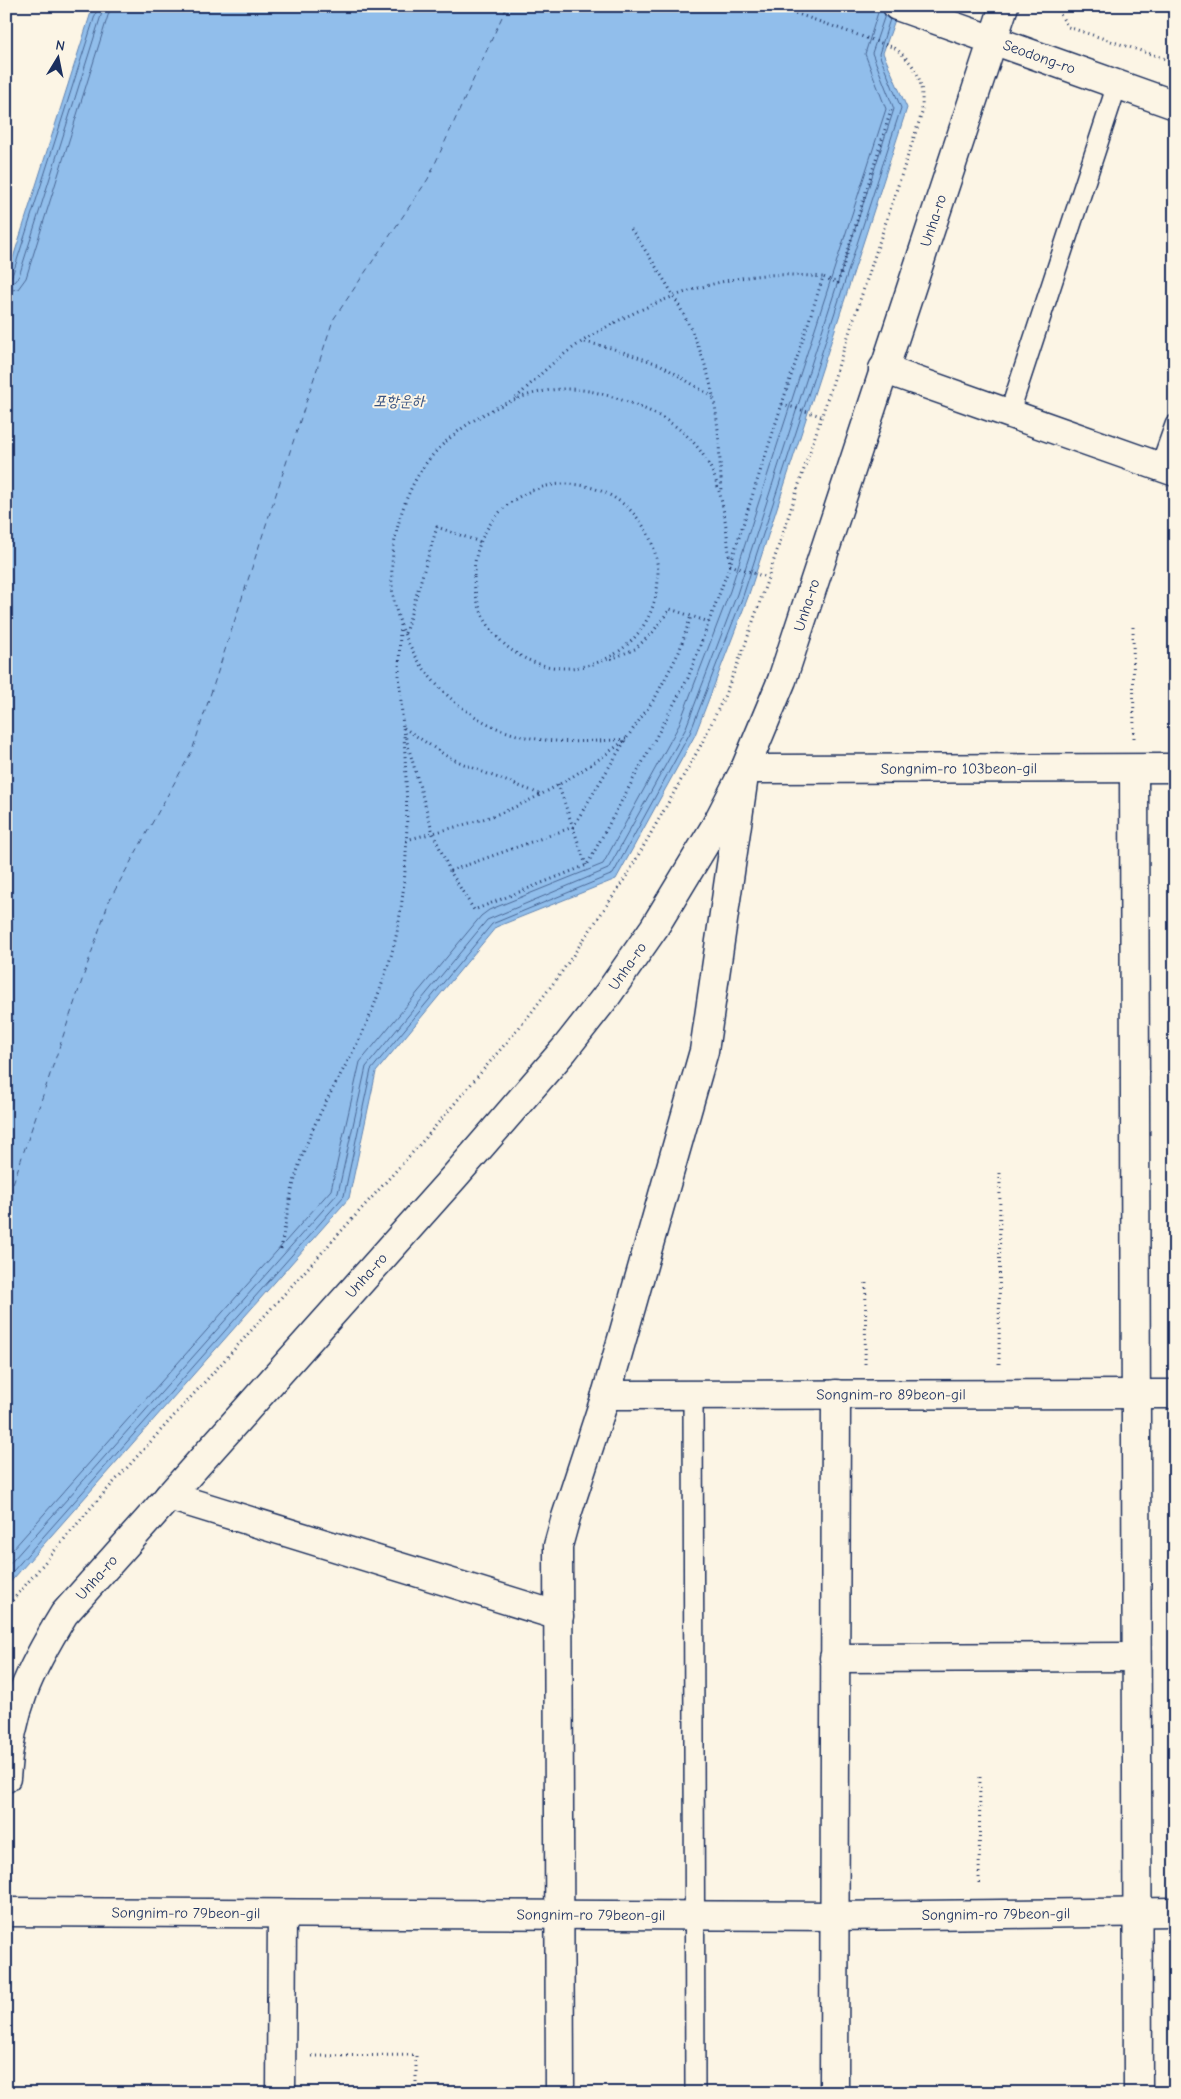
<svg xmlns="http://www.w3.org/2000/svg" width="1181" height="2099" viewBox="0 0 1181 2099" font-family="'Comic Neue','Poor Story',sans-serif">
  <rect width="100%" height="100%" fill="#fcf5e5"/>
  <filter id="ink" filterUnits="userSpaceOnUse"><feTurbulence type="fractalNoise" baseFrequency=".02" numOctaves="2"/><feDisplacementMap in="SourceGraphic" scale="10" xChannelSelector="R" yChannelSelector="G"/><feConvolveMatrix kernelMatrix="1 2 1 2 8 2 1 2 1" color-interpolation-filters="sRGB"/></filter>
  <g filter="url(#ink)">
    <path fill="#91beeb" stroke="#6285b3" d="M93,6H900L883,53L907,108L748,597L695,735L616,879L496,927L376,1072L349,1198L6,1587V280Z"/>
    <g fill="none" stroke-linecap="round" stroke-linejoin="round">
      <path stroke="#4a6896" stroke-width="1" d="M6,278L11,277L13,273L98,6
        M6,284L14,282L19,276L104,6
        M6,291L18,289L26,278L111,6
        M6,1557L331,1190L360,1062L481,916L489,910L603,864L678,727L730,591L886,109L865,54L880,6
        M6,1568L338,1193L366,1067L487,920L608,869L685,730L737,594L842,269L894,109L872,53L885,15
        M6,1579L344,1196L371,1070L492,924L613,874L690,733L743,596L901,108L879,54L890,19"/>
      <path stroke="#385381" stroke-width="1" stroke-dasharray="6 5" stroke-linecap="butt" d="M6,1204L109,901L192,751L333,320L428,179L507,6"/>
      <defs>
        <path id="lane" d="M1009,414L1117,85
          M1160,467L1175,425
          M693,1395L695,2093"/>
        <g id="street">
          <path d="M883,369L1175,472"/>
          <path d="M1134,769L1138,2093"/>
          <path id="s1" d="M606,1395L1175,1394"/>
          <path d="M169,1496L559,1616"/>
          <path d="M834,1658L1136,1657"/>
          <path id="s2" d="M6,1912L834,1916L1175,1912"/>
          <path d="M281,2093L282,1914"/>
          <path id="s3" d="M560,2093L558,1546L566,1517L606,1395L704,1051L745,769L1175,768"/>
          <path d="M834,2093L836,1394"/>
        </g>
        <g id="secondary">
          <path id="s4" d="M897,6L1175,105"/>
          <path id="s5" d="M6,1778C10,1710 29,1671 64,1614L455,1176L564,1050L608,994L654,928L715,827L745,769L782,680L1004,6"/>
        </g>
      </defs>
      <use href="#lane" stroke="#1b2f5e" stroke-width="22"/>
      <use href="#street" stroke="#1b2f5e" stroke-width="31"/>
      <use href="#secondary" stroke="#1b2f5e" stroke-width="31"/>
      <path stroke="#1b2f5e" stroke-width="3" stroke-dasharray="1 4" stroke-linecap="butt" d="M1055,6L1068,27L1175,62
        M631,229C666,281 701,334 713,396C720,427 719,460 722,491
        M585,342L611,348L661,365L713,397
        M516,398C530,385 543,371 558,359C607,320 685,286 747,277C773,273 798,275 823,277
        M782,404L821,416
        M474 576a92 92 0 1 1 184 0a92 92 0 1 1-184 0Z
        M400,625L399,674L403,728
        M1133,627L1134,738
        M405,633L437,527L480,542
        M611,659L635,649L652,633L670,609L709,622
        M403,728L433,833L450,871L474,910L587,865L688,678L730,565L823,277L838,283L891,110
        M404,728L448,757L480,771L540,794
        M626,739C591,742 556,744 521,736C484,727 450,703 427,673C409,650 393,613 392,584C390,545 401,501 422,469C440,442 470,420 500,406C525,394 554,386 582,390C599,392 617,398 633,404C716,436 723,486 730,565L768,578
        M558,784L586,865
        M406,840C436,832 466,825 495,815C541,798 584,771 624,741
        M450,871L573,827L626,739L655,698L679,652L691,616
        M281,1249C287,1212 293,1177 307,1143C326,1094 357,1052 375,1003C385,976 395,948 399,920C410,858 407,796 404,735
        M865,1364L866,1279
        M999,1364L1000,1173
        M6,1608L95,1503L422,1142L528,1017L561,973L626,877L701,745L724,697L745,645L768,578L922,113C923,81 920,69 895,48L775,6
        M979,1883L980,1776
        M312,2056L416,2055V2093"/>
      <use href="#lane" stroke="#fcf5e5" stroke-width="19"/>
      <use href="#street" stroke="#fcf5e5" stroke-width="28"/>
      <use href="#secondary" stroke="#fcf5e5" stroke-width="28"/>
    </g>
  </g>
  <g text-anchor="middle" stroke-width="4" stroke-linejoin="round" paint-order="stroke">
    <g font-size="15" fill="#1b2f5e" stroke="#fcf5e5">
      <text dy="5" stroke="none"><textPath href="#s4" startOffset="151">Seodong-ro</textPath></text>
      <text dy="5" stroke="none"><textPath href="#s5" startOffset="1845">Unha-ro</textPath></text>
      <text dy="5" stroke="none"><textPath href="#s5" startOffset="1440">Unha-ro</textPath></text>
      <text dy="5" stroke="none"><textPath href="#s3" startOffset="1562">Songnim-ro 103beon-gil</textPath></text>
      <text dy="5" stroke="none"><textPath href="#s5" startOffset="1035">Unha-ro</textPath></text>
      <text dy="5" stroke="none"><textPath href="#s5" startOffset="630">Unha-ro</textPath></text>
      <text dy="5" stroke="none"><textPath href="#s1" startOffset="285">Songnim-ro 89beon-gil</textPath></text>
      <text dy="5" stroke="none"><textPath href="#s5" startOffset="225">Unha-ro</textPath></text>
      <text dy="5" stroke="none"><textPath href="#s2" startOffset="180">Songnim-ro 79beon-gil</textPath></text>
      <text dy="5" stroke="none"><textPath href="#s2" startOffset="585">Songnim-ro 79beon-gil</textPath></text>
      <text dy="5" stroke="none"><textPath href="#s2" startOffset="990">Songnim-ro 79beon-gil</textPath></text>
    </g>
    <g font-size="16" font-style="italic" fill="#385381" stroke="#fcf5e5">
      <text x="399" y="406">포항운하</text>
    </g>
  </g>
  <rect width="1181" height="2099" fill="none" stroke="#fcf5e5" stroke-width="25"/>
  <rect x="12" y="12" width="1156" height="2074" fill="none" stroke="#1b2f5e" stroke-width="2" filter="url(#ink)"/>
  <g transform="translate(58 58) rotate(10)" stroke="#fcf5e5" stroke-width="4" paint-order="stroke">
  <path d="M0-4L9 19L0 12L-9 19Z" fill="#1b2f5e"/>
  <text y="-8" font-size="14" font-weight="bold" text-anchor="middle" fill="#1b2f5e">N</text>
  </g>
</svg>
